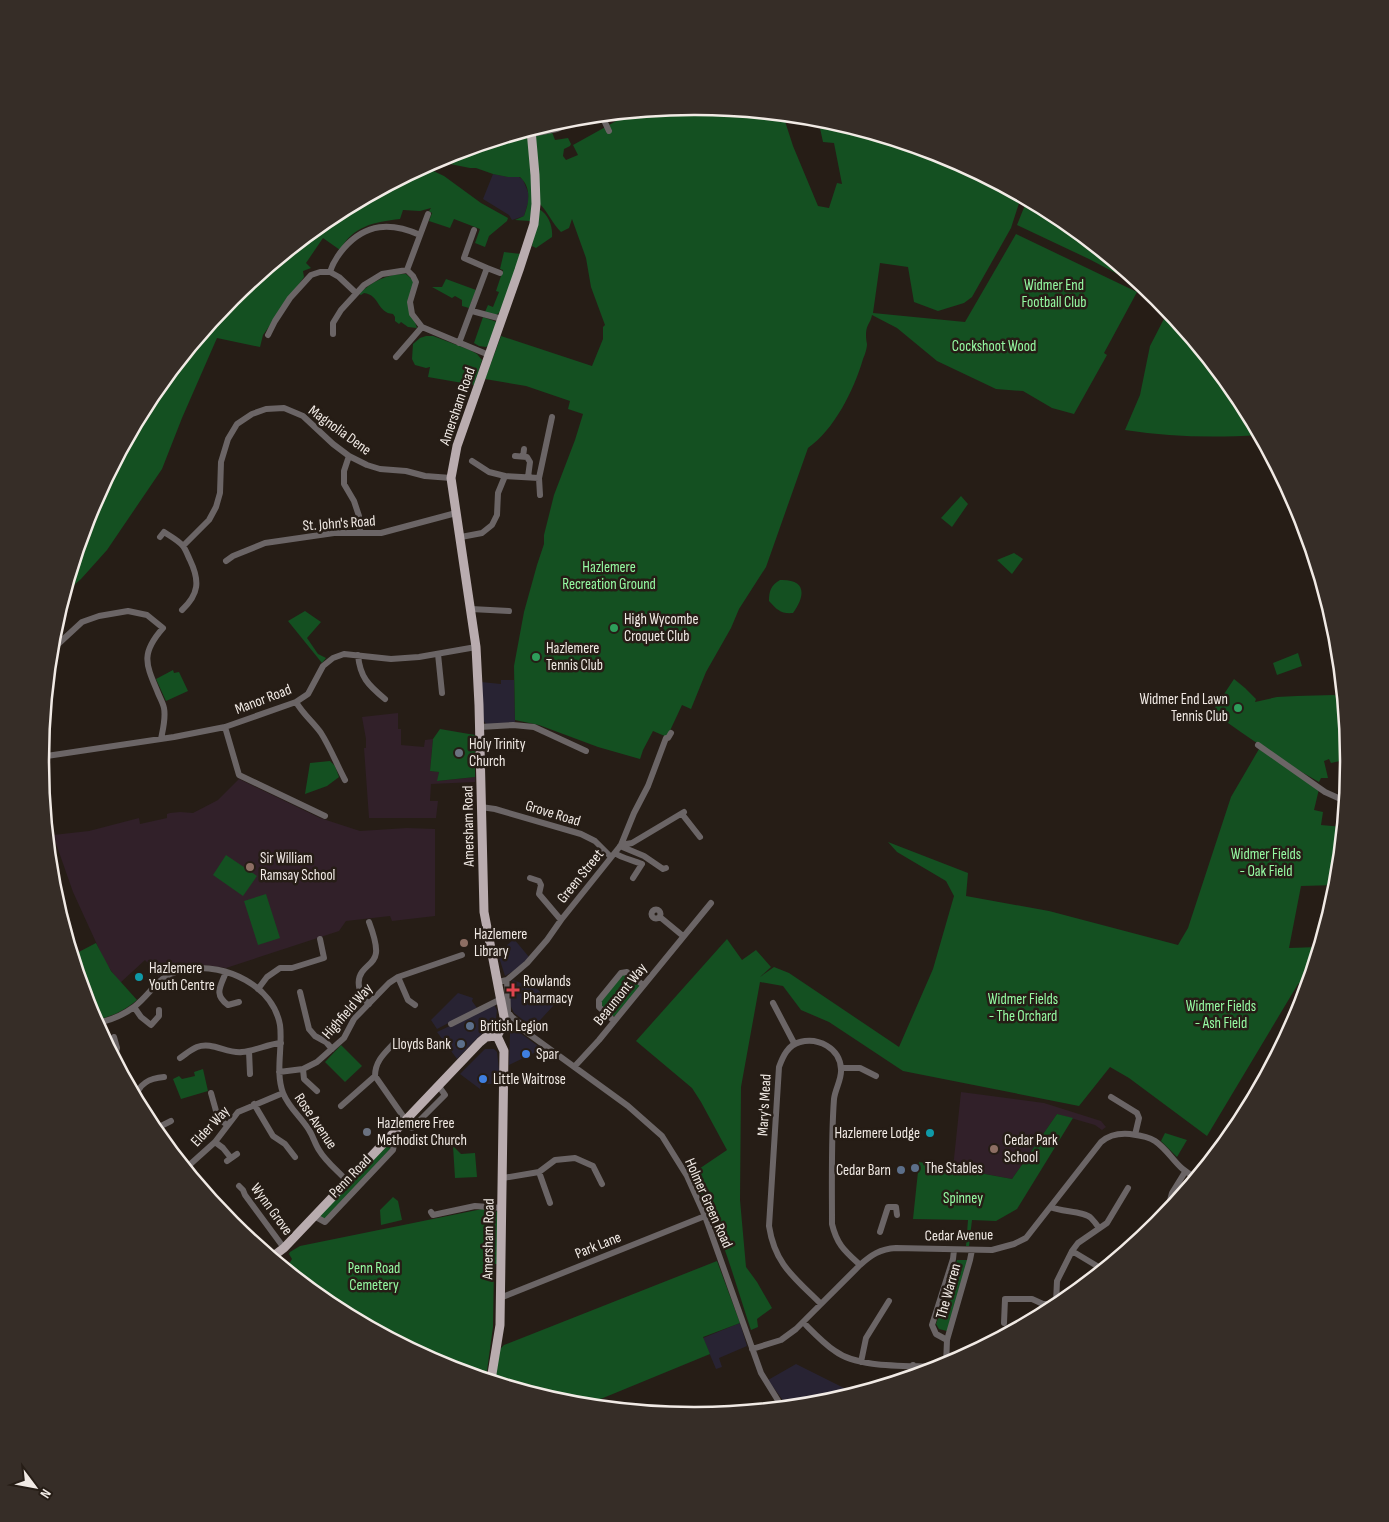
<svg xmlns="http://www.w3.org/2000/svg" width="1389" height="1522" viewBox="0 0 1389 1522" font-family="'Sofia Sans Condensed',sans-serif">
  <rect width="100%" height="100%" fill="#261d16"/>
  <path fill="#282333" d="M493,174L508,177H519L523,180L528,192L529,199L524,216L512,220L509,215L483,199Z
    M501,680H514L515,722L487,725L482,719L481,682L501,684Z
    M514,939L529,957L517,969L505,976L498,954L507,948V945Z
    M513,980L537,989L554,1005L531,1030L526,1022L514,1013L512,1009L510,1004V983Z
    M458,993L473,998L472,1001L477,1008L437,1029L431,1020Z
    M494,1005L497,1010L496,1019L457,1059L437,1032Z
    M516,1030L542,1049L509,1065L510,1033Z
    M485,1049H494L497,1052L501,1087L492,1084H481L480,1089L460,1074Z
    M740,1323L747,1346L719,1358L722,1367L716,1369L703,1338Z
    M796,1364L848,1390L862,1391L822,1403L787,1406L768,1380Z"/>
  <path fill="#312029" d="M398,713V729H401V745L424,747L425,740L433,739L430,771L439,772L438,781L475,777V782L431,784L430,801H438L436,818H369L364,748H366V739L362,717Z
    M239,779L320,818L360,831L407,828L435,829V916L392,921L390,916L346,921L339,931L226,968L206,965L185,966L167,971L158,977L157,972L145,960L120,983L105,962L73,892L53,835L89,831L139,818L140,824L167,818V814L170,813L180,812L193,813L218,800Z
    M961,1092L1044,1103L1101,1121L1106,1127L1102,1130L1095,1125L1057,1114L1012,1179L953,1168Z"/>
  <path fill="#145021" d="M695,107L741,111L744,115L747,112L783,115L793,146L818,206L829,208L837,183L842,184L834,143L823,142L818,119L945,156L1021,197L1011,228L972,297L964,303L938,311L914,302L908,267L880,263L873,313L965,322L1016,234L1137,292L1104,353L1107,355L1074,414L1052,408L1023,391L996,389L937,361L897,328L872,315C871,320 870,321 868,325C865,331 866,339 867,344C867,348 865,355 863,359C854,390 834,430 808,448L766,567L739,609L731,628L706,672L691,709L682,705L667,737L653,731L643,750L640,759L598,747L539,725L515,720L514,666L524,612L537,565L544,544V535L554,495L575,440L583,414L568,409L570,401L526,386L485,379L501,336L592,366L603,339V327L605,325L591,287L586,258L572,219L569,228L561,232C552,223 548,212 539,203L535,136L552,132L555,140L568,138L571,144L570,146L564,149L563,156L566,160L578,155L573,145L627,115L626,113Z
    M528,131C531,160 535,192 530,221L515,220L524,216C529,203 532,188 520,177H508L493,174L476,168H470L435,161L444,156Z
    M425,167L444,176L481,203L508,218L507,221L489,236L485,247L475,243L480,229L454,219L450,228L429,221L432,213L429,211L431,208L420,211L403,210L400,219C374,222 353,226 340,250L323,238L306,263L311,268L303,271L304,277L263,335L260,347L217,338L182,418L162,469L107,550L81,579L65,593L90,510L150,397L232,298L331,217Z
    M1027,200L1058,217L1144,288L1089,259L1017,225Z
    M539,209C549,215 553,227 552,237L536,248L532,246Z
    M504,252L521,254L500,312L496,315L485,312L488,305L493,307L499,292L496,291L503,270L500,269Z
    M406,274L414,281L408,302L417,328L408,327L401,322L399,324L395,321V317L393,314C377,313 380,295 364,293L361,295L359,294C372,281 387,274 406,274Z
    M446,279L476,290L469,308L462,306V300L455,296L452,298L432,287H442Z
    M1168,311L1239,398L1259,435C1214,438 1170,437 1125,430L1140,395L1150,346Z
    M483,317L497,322L489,345L486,347L479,346L474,343Z
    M426,336H433L470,350L477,354L482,360L474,385L428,377L430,367L426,368L415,365L412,359L413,344L420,338Z
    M961,496L968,504L952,527L941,518Z
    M1014,553L1023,559L1012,574L997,560Z
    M780,580C806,579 806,595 793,613C781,614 777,610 769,601C769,591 771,585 780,580Z
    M305,611L321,622L307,638L318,654L326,658L322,663L288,621Z
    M1298,653L1302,666L1277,675L1273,663Z
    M173,670L174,673L179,672L188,691L166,701L156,679Z
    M1234,679L1245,688L1256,699L1255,702L1277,697L1297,696H1296L1334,695L1340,697L1349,759L1331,763L1329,759L1324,761L1328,778H1321L1319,782C1281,761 1247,736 1212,712Z
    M440,729L475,735V777L437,781L439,772L430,771L433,739Z
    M1259,749L1319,789L1314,810L1323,812L1321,825L1343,827L1337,885L1301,886L1289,948L1319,947L1311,974L1298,984L1207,1136L1129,1078L1110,1067L1079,1106L903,1071L829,1022L801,1010L783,986L760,982L741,1087L740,1200L746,1267L757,1282L772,1308L757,1319L758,1327L751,1330C734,1280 719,1219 690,1175L727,1150L701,1102L692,1088L636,1041L727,939L742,960L756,950L771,967L760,977L774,967L789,973L899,1047L933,969L954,896L946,881L897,852L888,842L968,873L966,896L1049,911L1178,945L1188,928L1231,797Z
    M330,761L335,766L339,777L327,786L305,794L310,763Z
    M226,855L257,876L243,896L213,875Z
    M266,894L280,938L258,945L244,901Z
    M96,943L111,971L137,1000C124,1011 111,1017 95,1020L90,1011L73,955Z
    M626,974L639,985V988L615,1016H612L601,1006L602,1000L621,975Z
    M341,1045L362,1066L345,1082L325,1062Z
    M203,1069L208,1091L181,1099L173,1079L179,1076L182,1079L195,1076L194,1072Z
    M1057,1114L1073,1118L1017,1209L996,1221L972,1220L969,1246H966L968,1220L913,1219L919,1162L1012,1179Z
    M1165,1133L1187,1140L1177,1157L1161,1141Z
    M389,1144L392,1147L324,1220L319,1215Z
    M453,1146L461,1154L475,1153L477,1177L455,1178Z
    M393,1197L398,1201L402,1220L381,1225L380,1210Z
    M482,1209L496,1211L498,1213V1264H494L493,1327L486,1378L444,1366L331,1305L276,1260L289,1264L292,1259L289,1254L290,1252L300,1246Z
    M957,1260H968L947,1331L939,1329L936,1324Z
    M717,1261L740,1323L703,1337L710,1354L586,1405L567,1403L494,1381L499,1350L504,1345Z"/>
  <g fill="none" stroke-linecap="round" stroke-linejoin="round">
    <path stroke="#6b6566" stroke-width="6" d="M602,116L609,131
      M532,134L557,129L586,117
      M487,268L500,273
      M407,270L428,214
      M330,272C333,262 338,255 344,248C366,223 391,222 420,235
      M472,311L502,319
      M333,334V323L341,310L364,285L382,274L407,270L413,276L416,282L410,302L412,314L422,327L489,355
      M268,335L275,321L290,298L311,275L320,272H330L339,277L356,293
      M459,343L487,268L464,258L474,230
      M396,357L422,327
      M349,456L344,471V484L354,501L359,516L360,533
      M515,456L527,457L530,462L528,477
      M523,457L524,449
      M472,461L489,472L505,476
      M539,478L540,495
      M160,537L164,532C170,536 178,540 183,546C186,550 188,556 190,560C200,581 199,594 182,610
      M461,537L482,533L492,525L497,515L498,493L505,476L539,478L552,417
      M183,546L209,520L216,507L220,493L221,462L228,439L237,424L252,414L266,409L284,408L303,416L333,444L349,456L367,465L380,469L406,471L425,476L451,478
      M226,561L233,556L265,543L334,533H381L456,513
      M471,609L509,611
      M51,647L56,646L82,622L99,616L128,611L147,615L163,628C140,654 146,664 158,693C160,698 163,703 164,708C166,718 163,729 161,739
      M438,654L442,693
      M358,655C360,677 368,685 385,699
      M296,702C303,714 313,722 321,733C330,747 337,765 345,780
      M225,727L239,775L325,816
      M480,727L513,725L534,727L586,751
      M1258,745L1325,792L1345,801
      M40,757L174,737L225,727L296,702L308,694L323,666L333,658L344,654L391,659L419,657L476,647
      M481,807L495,809L581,834L595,841L611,857
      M682,814L700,837
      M621,845L632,843L684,812
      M620,846L644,856L663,869L666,868
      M615,853C621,858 633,860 642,864L633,878
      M530,878L539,881L541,885L539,894L561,920
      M651.5 914a4.5 4.5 0 1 1 9 0a4.5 4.5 0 1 1-9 0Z
      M660,917L683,936
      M226,972C221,986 213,994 228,1005L239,1002
      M398,977L408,1000L415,1005
      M507,980L508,1012L512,1017L522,1025
      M498,982L507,980L527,963L547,940L561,920L621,845L634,813L648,786L666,738H668L671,733
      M258,989L267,977L280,968H292L324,958L320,939
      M300,992L309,1029L315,1036L326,1042L332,1049
      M773,1003L794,1043
      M369,1004C360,996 355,982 362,972C367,965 375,962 376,953C377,945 372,930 369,922
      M134,1007L141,1017L151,1025L159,1016V1010
      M614,1021L599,1007V1000L621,973L627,972L643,985
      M505,1022L518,1026L628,1106L662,1136L687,1176L705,1216L761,1373L782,1407
      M96,1023C109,1021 123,1015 134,1007C155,990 157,974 188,969C226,963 273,986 280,1025C283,1047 275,1072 283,1093C289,1108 301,1117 309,1130C313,1136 315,1144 319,1150C326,1162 338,1171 347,1181
      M451,1024L501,999
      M396,1041C386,1052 375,1060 375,1076L405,1119
      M249,1051L250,1074
      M113,1055L116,1053L117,1048L114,1037
      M180,1058C186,1054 190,1050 197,1047C212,1041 227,1054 242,1052C256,1051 267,1044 281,1043
      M575,1066L599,1040L711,903
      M841,1068H860L876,1076
      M303,1069L304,1079L317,1091
      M279,1072L303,1069L317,1062L344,1038L354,1019L389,983L398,977L462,955
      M211,1093L218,1118L227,1125
      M1111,1097L1137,1113L1139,1118L1135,1135
      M136,1098C138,1084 150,1078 164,1077
      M254,1104L273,1136L285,1144L295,1157
      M341,1106L375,1076
      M401,1124L412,1128L445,1095L438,1085
      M155,1131L159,1127L171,1121
      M1223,1140L1226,1141
      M215,1142L223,1148L231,1158
      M227,1161L237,1154
      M186,1168L215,1142L238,1112L283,1093
      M539,1172L550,1203
      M503,1178L539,1172L555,1160L575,1158L593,1166L602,1184
      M239,1186L243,1190L245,1195L284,1248
      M1051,1207C1061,1212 1084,1211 1091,1218C1094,1221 1097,1225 1099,1228
      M431,1212L433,1215L475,1206L502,1208
      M1167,1212L1172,1193L1185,1172
      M314,1216L325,1222L393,1150L394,1145L388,1137
      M880,1232L888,1207H896L897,1215
      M1072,1251L1102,1269
      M500,1298L705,1216
      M1056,1303L1057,1281L1072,1251L1078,1243L1107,1223L1128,1188
      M821,1304C795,1278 775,1265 769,1226L779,1067C783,1056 788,1045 800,1042C818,1037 840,1048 841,1069C842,1079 835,1089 834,1099C831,1139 832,1184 832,1224C837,1245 845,1251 860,1265
      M803,1322C813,1332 823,1343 835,1351C859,1369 910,1365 940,1367
      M1004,1323L1005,1299H1032L1043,1304H1059
      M947,1340L936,1334L932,1325L953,1259L954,1250
      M752,1349L781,1340L796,1329L860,1265C871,1255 880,1249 896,1248L992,1250L1014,1244L1026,1238L1101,1142C1109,1135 1119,1133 1130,1134C1138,1135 1148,1136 1155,1141C1171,1152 1177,1170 1196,1177
      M861,1362L866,1338L889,1301
      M946,1365L947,1340L970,1260L972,1250
      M912,1376L913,1365
      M768,1408L778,1402
      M687,1415L713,1412L724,1413"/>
    <path stroke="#b9acaf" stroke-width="9" d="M497,1036L505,1022L484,912L479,705L476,647L451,478L457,446L519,270L534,224L536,204L535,175L531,130
      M272,1257L284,1248L480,1042L486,1037L497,1036
      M491,1380L500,1325L504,1051L497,1036"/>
  </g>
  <g fill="#2e9e5b" stroke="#261d16" stroke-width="2">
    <circle cx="614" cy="628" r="5"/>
    <circle cx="536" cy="657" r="5"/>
    <circle cx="1238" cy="708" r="5"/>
  </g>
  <g fill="#6b7280" stroke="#261d16" stroke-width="2">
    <circle cx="459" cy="753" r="5"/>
    <circle cx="367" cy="1132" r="5"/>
  </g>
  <g fill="#8d6e63" stroke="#261d16" stroke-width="2">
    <circle cx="250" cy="867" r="5"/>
    <circle cx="464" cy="943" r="5"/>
    <circle cx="994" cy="1149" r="5"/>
  </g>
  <g fill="#0f9aa8" stroke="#261d16" stroke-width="2">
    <circle cx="139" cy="977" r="5"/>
    <circle cx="930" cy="1133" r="5"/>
  </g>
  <path fill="#e0444e" stroke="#261d16" stroke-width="2" d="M510.5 982.5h5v5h5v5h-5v5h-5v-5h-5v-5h5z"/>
  <g fill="#5c6f8a" stroke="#261d16" stroke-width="2">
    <circle cx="470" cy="1026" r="5"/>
    <circle cx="461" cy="1044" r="5"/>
    <circle cx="915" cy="1168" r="5"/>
    <circle cx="901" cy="1170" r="5"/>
  </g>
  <g fill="#3f7fe0" stroke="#261d16" stroke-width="2">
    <circle cx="526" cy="1054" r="5"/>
    <circle cx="483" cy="1079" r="5"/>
  </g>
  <g text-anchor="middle" stroke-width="5" stroke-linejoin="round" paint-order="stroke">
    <g font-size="15" fill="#95faa2" stroke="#261d16">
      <text x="1054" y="290">Widmer End<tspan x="1054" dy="17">Football Club</tspan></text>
      <text x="994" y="351">Cockshoot Wood</text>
      <text x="609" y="572">Hazlemere<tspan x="609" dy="17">Recreation Ground</tspan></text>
      <text x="1266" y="859">Widmer Fields<tspan x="1266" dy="17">- Oak Field</tspan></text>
      <text x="1023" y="1004">Widmer Fields<tspan x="1023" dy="17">- The Orchard</tspan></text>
      <text x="1221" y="1011">Widmer Fields<tspan x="1221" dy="17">- Ash Field</tspan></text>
      <text x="963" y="1203">Spinney</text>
      <text x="374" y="1273">Penn Road<tspan x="374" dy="17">Cemetery</tspan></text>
    </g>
    <g font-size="15" fill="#f1eae5" stroke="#261d16">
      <text transform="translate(457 406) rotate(-71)" y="5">Amersham Road</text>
      <text transform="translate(340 430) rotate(36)" y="5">Magnolia Dene</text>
      <text transform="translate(339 523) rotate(-4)" y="5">St. John's Road</text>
      <text transform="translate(263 699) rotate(-21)" y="5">Manor Road</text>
      <text transform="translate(553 813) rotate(17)" y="5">Grove Road</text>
      <text transform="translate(468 826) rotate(-91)" y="5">Amersham Road</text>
      <text transform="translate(580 876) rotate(-51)" y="5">Green Street</text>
      <text transform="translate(620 994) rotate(-51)" y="5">Beaumont Way</text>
      <text transform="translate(347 1011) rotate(-49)" y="5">Highfield Way</text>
      <text transform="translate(764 1105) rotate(-87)" y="5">Mary's Mead</text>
      <text transform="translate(316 1121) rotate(56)" y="5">Rose Avenue</text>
      <text transform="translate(210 1126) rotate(-47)" y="5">Elder Way</text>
      <text transform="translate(350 1176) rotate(-46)" y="5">Penn Road</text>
      <text transform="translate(709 1203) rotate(66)" y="5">Holmer Green Road</text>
      <text transform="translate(272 1209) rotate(54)" y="5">Wynn Grove</text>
      <text transform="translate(959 1235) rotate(-1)" y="5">Cedar Avenue</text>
      <text transform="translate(488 1239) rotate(-89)" y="5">Amersham Road</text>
      <text transform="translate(598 1245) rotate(-22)" y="5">Park Lane</text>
      <text transform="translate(948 1291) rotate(-74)" y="5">The Warren</text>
    </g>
    <g font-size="15" fill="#f1eae5" stroke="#261d16" text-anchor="start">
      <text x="624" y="624">High Wycombe<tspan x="624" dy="17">Croquet Club</tspan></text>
      <text x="546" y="653">Hazlemere<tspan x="546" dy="17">Tennis Club</tspan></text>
      <text x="1228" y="704" text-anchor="end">Widmer End Lawn<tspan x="1228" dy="17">Tennis Club</tspan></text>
      <text x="469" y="749">Holy Trinity<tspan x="469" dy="17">Church</tspan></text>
      <text x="260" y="863">Sir William<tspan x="260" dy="17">Ramsay School</tspan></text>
      <text x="474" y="939">Hazlemere<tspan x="474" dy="17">Library</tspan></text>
      <text x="149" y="973">Hazlemere<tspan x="149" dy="17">Youth Centre</tspan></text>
      <text x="523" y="986">Rowlands<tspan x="523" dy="17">Pharmacy</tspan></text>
      <text x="480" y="1031">British Legion</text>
      <text x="451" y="1049" text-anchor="end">Lloyds Bank</text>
      <text x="536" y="1059">Spar</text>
      <text x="493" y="1084">Little Waitrose</text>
      <text x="377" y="1128">Hazlemere Free<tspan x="377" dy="17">Methodist Church</tspan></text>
      <text x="920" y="1138" text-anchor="end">Hazlemere Lodge</text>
      <text x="1004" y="1145">Cedar Park<tspan x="1004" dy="17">School</tspan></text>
      <text x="925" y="1173">The Stables</text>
      <text x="891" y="1175" text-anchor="end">Cedar Barn</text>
    </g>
  </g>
  <path d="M0 0H1389V1522H0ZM694 115H695A645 645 0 0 1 1340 760V762A645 645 0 0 1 695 1407H694A645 645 0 0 1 49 762V760A645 645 0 0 1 694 115Z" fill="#362d27" fill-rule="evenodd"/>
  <path fill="none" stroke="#f1eae5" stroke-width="2.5" d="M694 115H695A645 645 0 0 1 1340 760V762A645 645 0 0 1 695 1407H694A645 645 0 0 1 49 762V760A645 645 0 0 1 694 115Z"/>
  <g transform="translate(35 1487) rotate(122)" stroke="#261d16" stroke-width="4" paint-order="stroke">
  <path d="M0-4L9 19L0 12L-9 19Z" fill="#f1eae5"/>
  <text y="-8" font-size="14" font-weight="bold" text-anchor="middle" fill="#f1eae5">N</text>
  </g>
</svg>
